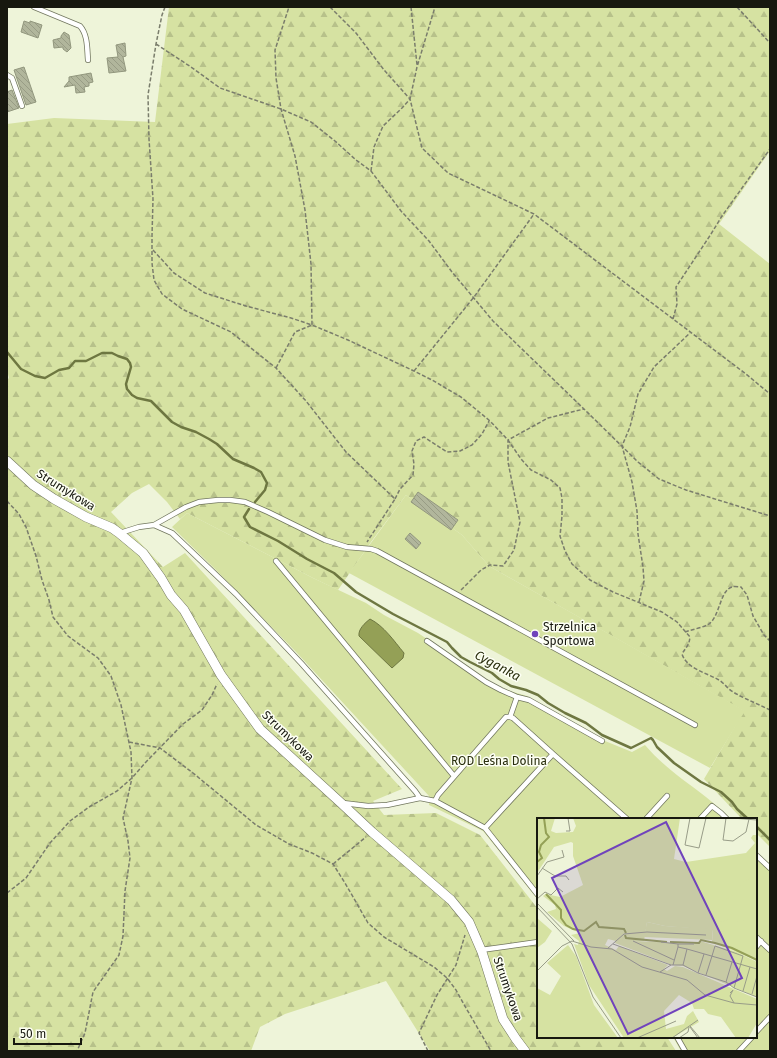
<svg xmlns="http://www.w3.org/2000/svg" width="777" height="1058" viewBox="0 0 777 1058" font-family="'Fira Sans',sans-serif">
  <defs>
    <pattern id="forest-firs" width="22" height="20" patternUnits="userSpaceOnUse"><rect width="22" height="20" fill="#d6e2a2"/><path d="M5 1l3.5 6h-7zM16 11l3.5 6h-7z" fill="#b7c18a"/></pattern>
    <pattern id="building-back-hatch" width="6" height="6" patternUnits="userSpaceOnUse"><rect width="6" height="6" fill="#b1b69c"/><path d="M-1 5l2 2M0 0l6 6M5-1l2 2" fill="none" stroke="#989c85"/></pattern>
  </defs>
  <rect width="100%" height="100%" fill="#eef4d9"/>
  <path fill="url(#forest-firs)" d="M169,7H770V151L719,224L770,264V847L756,833V819H742L704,779L744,711L489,566L462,535L406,495L371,542L338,590L313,578L187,513L180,519L167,502L149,484L132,493L111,512L163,567L185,553L402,789L373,801L384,815L436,813L480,835L538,909V1037H667L676,1051H430L386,981L285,1014L260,1027L251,1051H7V380L9,378L7,370V124L54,118L155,122Z"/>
  <path fill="#d6e2a2" d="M406,495L462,535L489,566L745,711L710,768L349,573Z
    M187,513L313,578L366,603L384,615L418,633L439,647L488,681L506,690L527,696L605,741L632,752L645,745C656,758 668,768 682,779C698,791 716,803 729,819H538V900L483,831L429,805V796L297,653L215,569L172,527Z
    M756,852L770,864V1051H681L673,1037H756Z"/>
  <path fill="#94a056" stroke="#6e7741" d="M370,619C384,626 394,641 404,653L403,658L392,668L359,636C358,629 365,623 370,619Z"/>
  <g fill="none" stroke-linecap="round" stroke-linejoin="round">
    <path stroke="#6e7741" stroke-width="2.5" d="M7,352L21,369L35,376L45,378L59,370L69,368L75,361H86L102,353H112L118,356L127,359L130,363L131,367L126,384L127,389L132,395L137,398L151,401L172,422L181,427L196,432L209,439L217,444L233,459L254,468L261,472L267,483L265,490L255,502
      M249,509L244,517L250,527L278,541L307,559L334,573L356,592L393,614L447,642L452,648L461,657L470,662L492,673L499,679L511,686L526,690L538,695L548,703L565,713L586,723L602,735L631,748L651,738L653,740L657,747L674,763L701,782L721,792L732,802L737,809L748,819
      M756,826L770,840"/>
  </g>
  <path fill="url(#building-back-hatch)" stroke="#92977e" d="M24,21L30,23V21L42,25L38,38L21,32Z
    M64,32L69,35L71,48L67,52L63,49V47L54,48L53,40L61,38V36Z
    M125,43L126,56L123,57L126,71L109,73L107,58L118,57L116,45Z
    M24,67L36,102L26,105L14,70Z
    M91,73L93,82L89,83V86L84,87L85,92L76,93L75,85L64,87L69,81V77Z
    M12,90L19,108L7,112V92Z
    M418,492L458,520L451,530L411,502Z
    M410,533L421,543L416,549L405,539Z"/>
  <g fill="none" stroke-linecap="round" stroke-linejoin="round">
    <defs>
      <path id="lane" d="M34,7L80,26C88,35 87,49 88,60
        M7,75L12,78L22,106
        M154,525L172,533L236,594L301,663L415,791L420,798L387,805L368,806L343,803
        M120,533L139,527L154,525L186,507L199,502L218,500H230L245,502L268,512L325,540L347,547L371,549L377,551L695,725
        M276,561L454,776
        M427,641L486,682L501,690L517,697L510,717
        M517,697L529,700L602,741
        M420,798L435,801L485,828L553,754L627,819
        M435,801L438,795L506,717H510L513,718L553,754
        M646,819L667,796
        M700,819L712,806L721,813L727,819
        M485,828L538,895
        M756,855L770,868
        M756,937L770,950
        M756,947L761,941
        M481,950L538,942
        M756,1032L770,1017
        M677,1037L685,1051
        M739,1051L752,1037"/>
      <path id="street" d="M7,461L33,485L54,499L86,517L112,528L119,533L143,553L161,578L171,595L184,610L221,675L260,729L341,803L372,832L451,900L469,922L482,952L503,1019L516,1039L525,1051"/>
    </defs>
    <use href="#lane" stroke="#72775f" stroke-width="6"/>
    <use href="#street" stroke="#72775f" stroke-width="10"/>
    <path stroke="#7a7d6c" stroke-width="1.5" stroke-dasharray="4 2" stroke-linecap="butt" d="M165,7L162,15L156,44L148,95L149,139L153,199L152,236V263L154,280L162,294L182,309L231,332L276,368L306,401L346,452L395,499L367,542
      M330,7L356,33L384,70L410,99L422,148L448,173L534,214L746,374L770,394
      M411,7L417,65
      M737,7L770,43
      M156,44L191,67L220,88L281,109L311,122L335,141L356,160L371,171L401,211L429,241L452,272L493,321L584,409L638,462L659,479L686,490L770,516
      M371,171L374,147L383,126L402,108L410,99L417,67L435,7
      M153,250L174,273L205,293L246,306L291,318L312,325L311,264L305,210L295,156L281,109L276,78L275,50L289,7
      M673,319L677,304L676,287L711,234L722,216L770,149
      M276,368L295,332L312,325L348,340L414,371L432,380L461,397L490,421L508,440L521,459L531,470L551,480L560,488L562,498V516L560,536L565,551L572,564L590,580L613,592L662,612L677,622L690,637C689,646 686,647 682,654C687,669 707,673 719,680C725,684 728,689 733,692C745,699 758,704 770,710
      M414,371L474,297L534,214
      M395,499L400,489L413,475L414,464L412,451L416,441L424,437L447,452L460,451L472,445L482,434L489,421
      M7,501L19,514L26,527L36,556L42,580L49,600L53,617L68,636L98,658L111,676L121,705L131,752L132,778L123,818L128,841L130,858L125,891L123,936L119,955L93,992L85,1033L77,1051
      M461,590L481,570L490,565L503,566L514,550L520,522L508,462V440L548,418L584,409
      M639,602L644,581L643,567L638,534L637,511L632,482L622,446L630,427L638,394L654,367L690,333
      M685,632C690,630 705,627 709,624C720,616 720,590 732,587C734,586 739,587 741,587L747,595L753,616L764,635L770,641
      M129,742L160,748L193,773L256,825L289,844L312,853L333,864L345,883L368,923L384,937L434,967L447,978L456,990L466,1008L491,1051
      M333,864L366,837
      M7,893L26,878L50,843L70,821L89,807L117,791L132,778L145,763L183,724L202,710L212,695L217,684
      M428,1051L419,1033L437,995L456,965L465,935"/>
    <use href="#lane" stroke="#fff" stroke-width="4.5"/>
    <use href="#street" stroke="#fff" stroke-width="9"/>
  </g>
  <circle fill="#7043bc" stroke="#fdfff4" stroke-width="1.5" cx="535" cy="634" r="4"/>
  <g text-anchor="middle" stroke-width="3" stroke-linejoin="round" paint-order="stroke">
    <g font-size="12" fill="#17180f" stroke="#fdfff4">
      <text transform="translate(66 490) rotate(32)" y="4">Strumykowa</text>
      <text transform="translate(288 736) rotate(44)" y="4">Strumykowa</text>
      <text transform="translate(508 989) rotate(71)" y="4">Strumykowa</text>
    </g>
    <g font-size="12" fill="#17180f" stroke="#fdfff4" text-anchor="start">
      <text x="543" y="631">Strzelnica<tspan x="543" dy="14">Sportowa</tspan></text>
    </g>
    <g font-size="12" fill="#292e0d" stroke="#fdfff4">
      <text x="499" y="765">ROD Leśna Dolina</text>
    </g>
    <g font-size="13" font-style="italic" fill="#2b300f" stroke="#fdfff4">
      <text transform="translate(498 665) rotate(28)" y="5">Cyganka</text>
    </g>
  </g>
  <g transform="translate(537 818)">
    <rect width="220" height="220" fill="#eef4d9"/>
    <path d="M0,0H18L14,13L19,15L36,14L39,8L36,0H143L137,41L149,44L209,35L218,25L214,20L216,17H220V142L175,124L176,112L128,108L110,104L107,123H79L71,121L68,127L79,132L82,128L131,147L127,151L130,153L138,148L146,149L220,181V205L211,220H199L184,199L171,196L167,191H157L155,185L142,177L127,193L129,211L147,206L150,198L156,193L162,204L135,220H87L52,167L37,126L41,127L42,123L34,117L43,115L27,108L10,94L19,91L18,87L6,78L9,76L23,79L46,67L36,38V25L34,24L17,29L0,55ZM0,100L15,113L8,124L0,130ZM31,127L39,138L57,187L81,220H0V170L13,177L24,158L10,145Z" fill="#d6e2a2"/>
    <path d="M220,58V89L208,102L199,104L193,101L184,104L181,99L182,85L195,78L207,63ZM110,104L128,108L176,111L175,122L107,119ZM79,122L157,126L163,123L200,134L220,144V179L146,148L135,147L78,125Z" fill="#d6e2a2"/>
    <path fill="none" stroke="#94a056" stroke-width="2" d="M0,44L5,40L2,34L4,27L12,19L9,15L7,0M9,76L24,92V100L29,107L36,111L47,113L59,104L62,109L87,111L89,115M88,117L89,120L130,124M133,124L162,125L164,122L178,125L195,130L220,142"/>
    <path fill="none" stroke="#989c88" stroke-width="1" d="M153,0L148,27L162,30L169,0M189,0L186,22L196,23L209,14L212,1M195,0L220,2M29,13H33L31,0M5,50L18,58H29L32,62M0,58L10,44L27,39L25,32M0,81L8,74L14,77L21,70L26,74M0,85L37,123M0,89L35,126L56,179L84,220M96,123L137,142M124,124L141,126V129M76,126L134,147L123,154M141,126H157M71,130L87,116L110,114L169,117M175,138L178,128L206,138L197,170L220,179M195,144L189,164L197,170M134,147H146L150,131L220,151M136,147L141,129L150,131M146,147L161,155L167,136M0,153L25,128L35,123L54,129L75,131L105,149L150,162L168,177L197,185L220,187M161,155L189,164M169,157L175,138M206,173L213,149M193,175L196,172L193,178L197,185M215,176L220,158M153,208L163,220M153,209L161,220M100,220L139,203M135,220L161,202M142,220L151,214L152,209"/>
    <path fill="#7043bc" fill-opacity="0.15" stroke="#7043bc" stroke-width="2" d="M129,4L205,160L91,216L15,60Z"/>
    <rect width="220" height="220" fill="none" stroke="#17180f" stroke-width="2"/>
  </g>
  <rect width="777" height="1058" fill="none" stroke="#17180f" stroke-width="16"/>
  <path d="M14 1038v6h67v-6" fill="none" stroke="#17180f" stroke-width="2"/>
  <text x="20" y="1038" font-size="12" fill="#17180f" stroke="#fdfff4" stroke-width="3" paint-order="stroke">50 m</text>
</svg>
